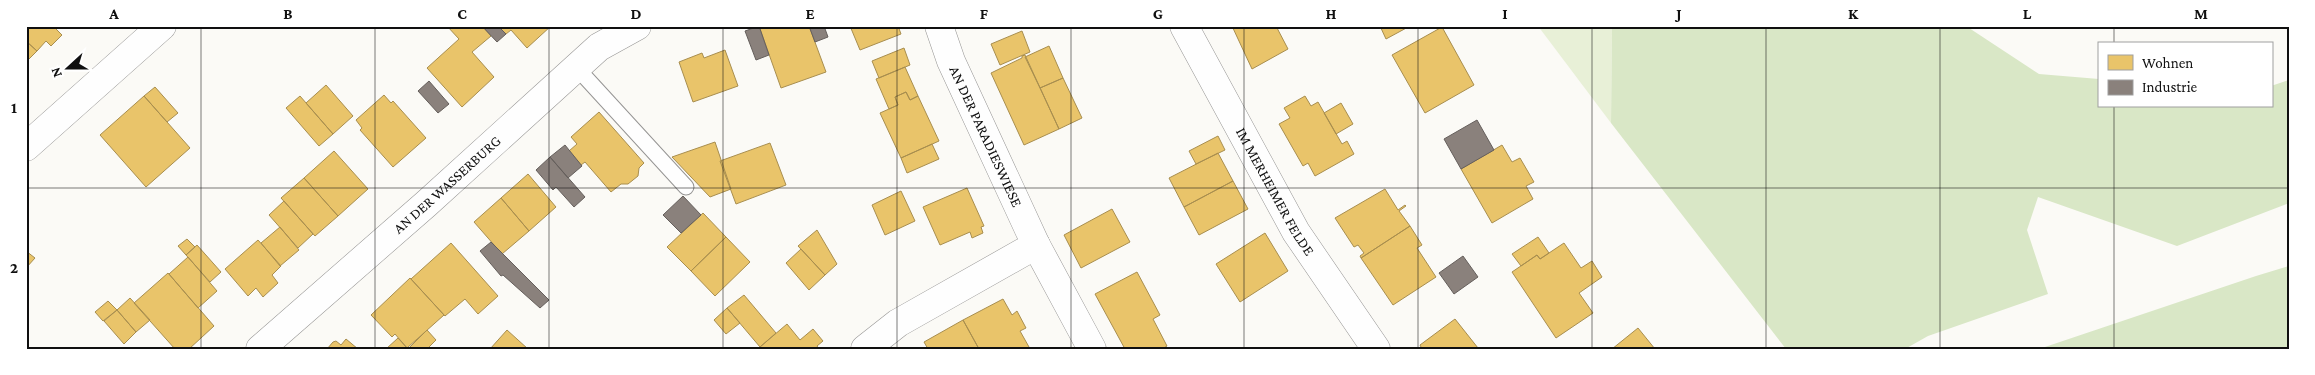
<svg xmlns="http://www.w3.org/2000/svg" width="2315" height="375" viewBox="0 0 2315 375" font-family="'Crimson Pro',serif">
  <rect width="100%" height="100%" fill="#fbfaf6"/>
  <path fill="#e8f0d7" d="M1538,26H1612L1611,123Z"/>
  <path fill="#d9e7c6" d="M1612,26H1966L2039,74L2099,79V106H2271V86L2289,80V203L2177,246L2038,197L2027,230L2048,294L1928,336L1905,349H1786L1611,123Z
    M2289,266V349H2039L2256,276Z"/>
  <path fill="#e9c46a" stroke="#a88e4f" d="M26,26H53L62,35L51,46L46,41L37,51L26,41Z
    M447,26H482L491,36L472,52L494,77L462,107L427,68L459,39Z
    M498,26H551L527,48L511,30L506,34Z
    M759,26L774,28L809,26L826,72L781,88Z
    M850,26H898L901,34L860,50Z
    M1232,26H1276L1288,49L1252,69Z
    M1380,26H1410L1386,39Z
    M1442,27L1474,85L1425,113L1392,55Z
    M1022,31L1030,52L1000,65L991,44Z
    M26,41L37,51L26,62Z
    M1049,46L1063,78L1040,88L1025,57Z
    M904,48L910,65L879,78L872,61Z
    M725,50L738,86L693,102L679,62L702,53L704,58Z
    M1025,55L1059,129L1024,145L991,73L1022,58V56Z
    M905,67L918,96L910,100L906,92L895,97L898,105L889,109L876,79Z
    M1063,78L1082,118L1059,129L1040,88Z
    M326,85L353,116L333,134L306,103Z
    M155,87L178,113L167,122L144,96Z
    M906,92L910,100L918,96L939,141L901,158L880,113L898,105L895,97Z
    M384,95L391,103L393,101L426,138L393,167L360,130L362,128L356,120Z
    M144,96L190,148L146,187L100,135Z
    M300,96L333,134L319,146L286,108Z
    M1305,96L1311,106L1318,102L1342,144L1347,141L1354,154L1315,176L1308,163L1303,166L1279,124L1290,118L1284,108Z
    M1341,103L1353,124L1336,134L1324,113Z
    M599,112L644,163L639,168L638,176L628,184H621L611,192L585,162L581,165L569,151L577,144L571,137Z
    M1218,136L1225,150L1196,164L1189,151Z
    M715,142L731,189L710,197L672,157Z
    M770,143L786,185L736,204L720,161Z
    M932,144L939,159L907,173L901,158Z
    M1502,145L1512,162L1520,158L1534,182L1526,186L1533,199L1492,223L1461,169Z
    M334,151L368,189L338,216L304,178Z
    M1218,153L1233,181L1184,207L1169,178Z
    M528,174L556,207L529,231L501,198Z
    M304,178L338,216L315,236L281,198Z
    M1233,181L1248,209L1199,235L1184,207Z
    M967,188L984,226L981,227L983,233L972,238L970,232L940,245L923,207Z
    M1385,189L1398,210L1405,205L1406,206L1399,211L1410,226L1361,258L1360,256L1364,253L1358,245L1354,247L1335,218Z
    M901,191L915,221L885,235L872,205Z
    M501,198L529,231L502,254L474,222Z
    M284,201L313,234L298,248L269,215Z
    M1112,209L1130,242L1081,268L1064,235Z
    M703,213L726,237L691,271L667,247Z
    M1410,226L1422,245L1417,248L1436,277L1393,305L1361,258Z
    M280,227L299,250L280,266L261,243Z
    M817,230L837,264L825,275L798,246Z
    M1265,233L1288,271L1240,302L1216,264Z
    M726,237L750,262L715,296L691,271Z
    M1538,237L1549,253L1540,259L1537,255L1521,266L1512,254Z
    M187,239L195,247L186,255L178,246Z
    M258,240L281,266L272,275L278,283L263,297L256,288L248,296L225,269Z
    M451,243L498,296L478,314L465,299L445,316L411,279Z
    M1564,243L1581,268L1592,261L1602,277L1579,293L1593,313L1556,338L1512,272L1537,255L1540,259Z
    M197,245L221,272L210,282L186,255Z
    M801,249L825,275L809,290L786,263Z
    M26,251L35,258L26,268Z
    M188,257L217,291L198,308L169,274Z
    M1137,272L1160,315L1153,319L1167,346L1162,349H1125L1095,294Z
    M168,273L214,326L189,349H175L134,303Z
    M410,278L444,315L407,348L395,334L392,337L371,315Z
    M744,295L776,333L760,347L727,308Z
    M130,298L150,320L136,332L117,310Z
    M1003,299L1012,315L1017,311L1026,328L1020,331L1029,347L1026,349H979L963,320Z
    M108,301L117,310L103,321L95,312Z
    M727,308L740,323L726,334L714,320Z
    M117,310L136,332L124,344L104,321Z
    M1455,319L1478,348L1422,349L1420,345Z
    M963,320L979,349H928L924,342Z
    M787,324L800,340L813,329L823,341L817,346L819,349H761L760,347Z
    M1638,328L1655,349H1612Z
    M427,330L436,340L427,349H408Z
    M507,330L528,349H490Z
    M398,338L408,349H386Z
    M346,339L358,349H327L333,342L336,341L341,345Z"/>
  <path fill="#8a817c" stroke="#655f5c" d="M482,26H498L506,34L497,42Z
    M759,26L769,55L756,60L745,31Z
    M809,26H824L828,37L815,42Z
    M429,81L449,104L438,113L418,91Z
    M1477,120L1494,150L1461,169L1444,139Z
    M565,145L582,166L568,178L550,157Z
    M550,157L585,197L574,207L556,187L553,190L536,170Z
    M683,196L701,215L681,233L663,215Z
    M491,242L549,300L540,308L503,275L501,276L480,251Z
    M1463,256L1478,277L1454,294L1439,273Z"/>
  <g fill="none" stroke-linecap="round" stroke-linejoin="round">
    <defs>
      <path id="lane" d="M576,67L686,187"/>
      <g id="street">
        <path id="s1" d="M939,26L951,61L1036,245L1092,349"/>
        <path id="s2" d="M1184,26L1296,232L1376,349"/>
        <path d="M26,147L162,26"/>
        <path id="s3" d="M260,349L426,204L599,47L637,26"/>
        <path d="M865,349L898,323L1036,245"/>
      </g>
    </defs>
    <use href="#lane" stroke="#969594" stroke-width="17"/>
    <use href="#street" stroke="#969594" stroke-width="29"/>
    <use href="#lane" stroke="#fefefe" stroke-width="15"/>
    <use href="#street" stroke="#fefefe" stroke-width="28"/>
  </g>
  <path fill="none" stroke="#101010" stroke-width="1" stroke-opacity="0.55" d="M201,26V349M375,26V349M549,26V349M723,26V349M897,26V349M1071,26V349M1244,26V349M1418,26V349M1592,26V349M1766,26V349M1940,26V349M2114,26V44M2114,106V349M26,188H2289"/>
  <g text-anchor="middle" stroke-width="5" stroke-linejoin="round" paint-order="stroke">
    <g font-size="15" fill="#101010" stroke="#fff">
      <text dy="5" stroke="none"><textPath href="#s1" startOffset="120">AN DER PARADIESWIESE</textPath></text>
      <text dy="5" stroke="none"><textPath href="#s3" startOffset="249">AN DER WASSERBURG</textPath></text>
      <text dy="5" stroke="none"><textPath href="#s2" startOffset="189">IM MERHEIMER FELDE</textPath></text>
    </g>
  </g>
  <rect width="2315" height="375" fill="none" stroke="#ffffff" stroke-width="55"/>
  <rect x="2098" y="42" width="175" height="65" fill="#ffffff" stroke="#9f9f9f"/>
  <rect x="2108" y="55" width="25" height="15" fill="#e9c46a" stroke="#9f9f9f"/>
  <text x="2142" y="68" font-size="15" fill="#101010">Wohnen</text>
  <rect x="2108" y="80" width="25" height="15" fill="#8a817c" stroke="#9f9f9f"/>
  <text x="2142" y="92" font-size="15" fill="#101010">Industrie</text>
  <g transform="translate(68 68) rotate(249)" stroke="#ffffff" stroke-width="4" paint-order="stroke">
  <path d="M0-4L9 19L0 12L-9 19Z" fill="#101010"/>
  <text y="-8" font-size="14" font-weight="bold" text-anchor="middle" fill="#101010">N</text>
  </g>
  <rect x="28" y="28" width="2260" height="320" fill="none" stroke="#101010" stroke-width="2"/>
  <g font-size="16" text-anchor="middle" font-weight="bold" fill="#101010">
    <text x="114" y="19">A</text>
    <text x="288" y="19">B</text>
    <text x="462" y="19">C</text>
    <text x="636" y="19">D</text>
    <text x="810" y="19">E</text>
    <text x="984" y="19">F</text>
    <text x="1158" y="19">G</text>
    <text x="1331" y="19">H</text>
    <text x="1505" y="19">I</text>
    <text x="1679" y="19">J</text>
    <text x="1853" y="19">K</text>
    <text x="2027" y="19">L</text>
    <text x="2201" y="19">M</text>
    <text x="14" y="113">1</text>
    <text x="14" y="273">2</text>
  </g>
</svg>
